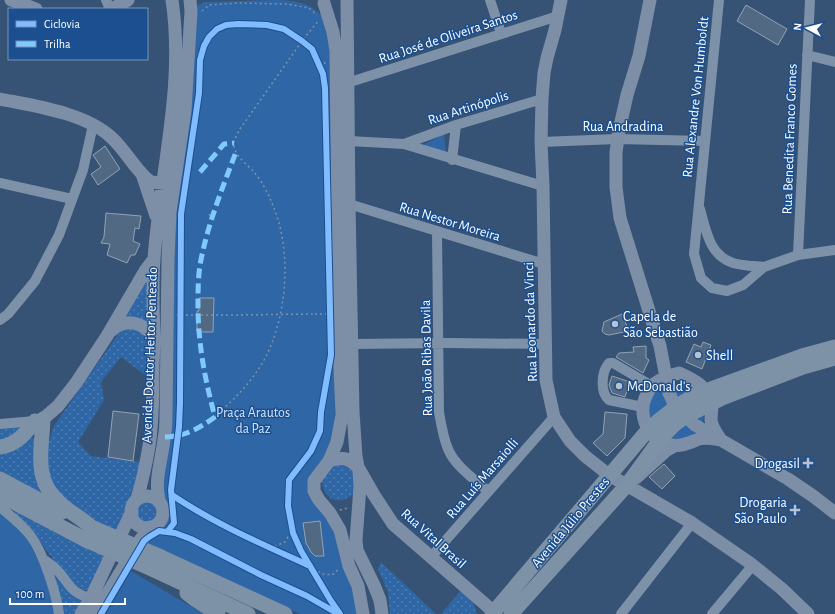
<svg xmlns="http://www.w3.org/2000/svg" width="835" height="614" viewBox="0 0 835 614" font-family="'Alegreya Sans',sans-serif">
  <defs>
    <pattern id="grass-dots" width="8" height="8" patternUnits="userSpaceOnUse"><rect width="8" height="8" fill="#2f66a5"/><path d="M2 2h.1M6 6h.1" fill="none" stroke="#4e7db2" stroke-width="1.8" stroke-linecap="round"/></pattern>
  </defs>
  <rect width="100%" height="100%" fill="#365274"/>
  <path fill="url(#grass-dots)" d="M151,271L150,326L124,320Z
    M123,327H135L147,338L149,378L121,357L101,382L104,400L78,442L91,456L142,462L136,491L131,506L117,532L96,524L61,499L49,477L46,459L48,444L54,426Z
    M20,424L22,428L0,443V427Z
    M29,437L34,438L44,489L39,492L0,473V452Z
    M337,465H343L353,471L354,493C341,507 323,500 322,481L331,467Z
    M133 512a14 14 0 1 1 28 0a14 14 0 1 1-28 0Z
    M14,508L106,557L89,590H82L70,582L32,531L16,518Z
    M381,562L436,614H390L388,592L378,569Z
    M55,576L73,596L84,602L74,614H63Z
    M463,588L472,598L477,614H441Z"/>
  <path fill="#2f66a5" d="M272,0C291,0 311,1 323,18C327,25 329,42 332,51L335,428L334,442L312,477L331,519L352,584L358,614H300L142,541C161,525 173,527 162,498L173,233L197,6L204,2Z
    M444,134L446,152L423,145Z
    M679,383C685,385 692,387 696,392C708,405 707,429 689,437C684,440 676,440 671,440L649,423C649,417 647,409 648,403C652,389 667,384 679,383Z
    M0,512L26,537L39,561L51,594L56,614H0Z
    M131,571L204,614H106Z"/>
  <path fill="#526984" stroke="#92a2b6" d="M746,5L787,29L778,45L737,21Z
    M105,146L120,169L98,185L91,174L101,167L93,155Z
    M106,213L141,216L139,229L135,228L133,241L140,244L135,255H131L127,263L107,255L110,244L101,243L104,237Z
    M199,298H214L213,332H197V311H199Z
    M622,314L629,331L609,335L605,334L602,331L604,322Z
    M703,342L711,345L702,369L686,362L694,344L701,347Z
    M646,346V358L649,360L643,373L616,357L619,353L634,352L633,347Z
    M612,376L630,382L625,397L612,393L609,385Z
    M113,411L139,414L133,461L108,457Z
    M605,412L627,414L625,438L607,456L593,443L603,434Z
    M664,464L675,476L662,489L649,477Z
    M320,521L324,556H315L311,552L306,543L303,523Z"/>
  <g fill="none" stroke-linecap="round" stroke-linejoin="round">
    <path stroke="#7d92a8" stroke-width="1.5" stroke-dasharray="2 3" stroke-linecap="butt" d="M202,11L209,5L237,3L287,4L309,8L317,15
      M199,53L200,60
      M323,74L325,62
      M209,214L213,222
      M315,314H330
      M176,315H236
      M215,417C233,400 250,384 263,362C288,317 293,248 271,201C267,191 261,180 254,172C247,164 233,155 234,143C234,139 238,133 240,129L302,41L319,20
      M340,510L348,508
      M270,548L285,542L292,530
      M310,566L322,574L332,575L339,569"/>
    <path stroke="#7d92a8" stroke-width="10" d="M106,0L110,9
      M490,0L501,33
      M719,0L694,254L701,278L712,288L727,291L743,285L764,267L798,255L835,250
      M807,55L835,62
      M347,83L558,16
      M349,141L404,144L543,186
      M541,142L617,139L705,141
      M404,144L456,125L542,99
      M452,160L456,125
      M0,183L72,199
      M349,204L544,264
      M700,209C706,230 709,255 733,263C743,266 754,266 764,267
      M437,231L439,412C441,424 443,437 448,449C455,466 474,479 488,491
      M798,255L810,0
      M0,320L8,314L35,281L59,235L83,170L93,125
      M352,344L447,343L546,344
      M643,407L609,400C600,393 601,372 609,363H613L652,386
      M0,424L35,421
      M0,507C10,515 22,525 30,535C43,552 56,592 59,614
      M431,557L554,417
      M43,559C47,562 52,565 56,569C70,583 69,593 91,598
      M621,614L692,523
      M712,614L753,565"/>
    <path stroke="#7d8ea7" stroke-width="13" d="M11,0L36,9
      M347,0L349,204L353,412L356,456L358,467L374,495L393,524L494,612
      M561,0L555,30L547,58L544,73L542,99L541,142L543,186L546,380L554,417L570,441L585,456L609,475L692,523L750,563L782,589L808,614
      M650,0L639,56L627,95L619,131L616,152V187L620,218L660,346L669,393L676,408L695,425L788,479L813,496L835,513
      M324,3L333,32L336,51L339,345L342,415L337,442L329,461L314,481V491L319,500L330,513L340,530L349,566L358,586L363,614
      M112,9L128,0
      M0,99C35,106 86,113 112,138C125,150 133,166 146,178L151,182L170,184
      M142,174L156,216
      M111,331C125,317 143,322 154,337
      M679,373C694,380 709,387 712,405C712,410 711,415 711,420C712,428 717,434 721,440C714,439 706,437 699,439C688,443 679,448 667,444C646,437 637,413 647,394C649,391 651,386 654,384C661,378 671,375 679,373Z
      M35,421L43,419L58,406L76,383L107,336L145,271L154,259
      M329,461C343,457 347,457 358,467
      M359,471L360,487L356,540L357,550L374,585L380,600L382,614
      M636,478L667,450L674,446
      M131 512a16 16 0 1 1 32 0a16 16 0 1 1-32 0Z
      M137,499C142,482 146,464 149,446C153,421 153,396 153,371C153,359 154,348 154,337C153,311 152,285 154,259C160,172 185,87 172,0
      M159,500C154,480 162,459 164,439C166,430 166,422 166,414L168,259L170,212L185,111L191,11L190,0
      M81,614L91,598L132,511
      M95,614L138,543L150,527"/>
    <path stroke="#7e92a7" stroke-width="15" d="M43,419C42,448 33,479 58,501C67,511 80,517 90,526
      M0,447C16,445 26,433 35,421
      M0,479L62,512
      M0,495L88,541
      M161,557L285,614
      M154,570L248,614
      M187,593L196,600L218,614
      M492,614L648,430C663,416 679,404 697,394L802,356L835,347
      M511,614L627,485L662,437L675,424L686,416L722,398L803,367L835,358"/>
    <path stroke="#7d92a8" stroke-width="1.5" stroke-dasharray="2 3" stroke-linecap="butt" d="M236,315L315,314"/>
    <path stroke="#7e92a7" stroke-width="15" d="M93,528L161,557
      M88,541L154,570"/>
    <path stroke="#80caff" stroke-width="5" stroke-dasharray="10 5" stroke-linecap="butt" d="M200,172L224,144L234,143
      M165,437C186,436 198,429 215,417C205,380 198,344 198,305C198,292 198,278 200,265C207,226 222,189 236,152"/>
    <defs>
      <path id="cycleway" d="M172,495C215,524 262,544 310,566
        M168,531L174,523L171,490L179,427L180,403L181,214L199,93L200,60L204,46L209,37L217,29L226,25L238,24L267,25L284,29L302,41L312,49L323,74L325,88L331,355L321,412L320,431L311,451L289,480L288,506L293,533L301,551L331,601L340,614
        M101,614L144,541L149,537L159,531L175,533L191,539L261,575L307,596L335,612"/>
    </defs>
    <use href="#cycleway" stroke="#1b4f8f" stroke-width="8"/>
    <use href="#cycleway" stroke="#80bcff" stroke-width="6"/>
  </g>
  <g fill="#b9c2ce" stroke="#1b4f8f" stroke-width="1.5">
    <circle cx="615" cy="324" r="4"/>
    <circle cx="698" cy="355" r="4"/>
    <circle cx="619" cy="386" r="4"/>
    <path d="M806 457h4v4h4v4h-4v4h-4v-4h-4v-4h4z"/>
    <path d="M793 504h4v4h4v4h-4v4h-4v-4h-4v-4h4z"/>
  </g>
  <g text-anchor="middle" stroke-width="3" stroke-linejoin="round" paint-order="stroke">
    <g font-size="14" fill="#fff" stroke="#1b4f8f">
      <text transform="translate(448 36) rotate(-18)" y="5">Rua José de Oliveira Santos</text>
      <text transform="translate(695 97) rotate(-84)" y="5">Rua Alexandre Von Humboldt</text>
      <text transform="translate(468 107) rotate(-18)" y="5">Rua Artinópolis</text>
      <text x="623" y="131">Rua Andradina</text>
      <text transform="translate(789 139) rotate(-88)" y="5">Rua Benedita Franco Gomes</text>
      <text transform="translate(450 221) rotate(17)" y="5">Rua Nestor Moreira</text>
      <text transform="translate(530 322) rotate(-92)" y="5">Rua Leonardo da Vinci</text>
      <text transform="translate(149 355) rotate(-88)" y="5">Avenida Doutor Heitor Penteado</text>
      <text transform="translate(426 358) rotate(-91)" y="5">Rua João Ribas Davila</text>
      <text transform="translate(482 478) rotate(-49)" y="5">Rua Luís Marsaiolli</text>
      <text transform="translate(570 522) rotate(-50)" y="5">Avenida Júlio Prestes</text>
      <text transform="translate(434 538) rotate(42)" y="5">Rua Vital Brasil</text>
    </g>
    <g font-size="14" fill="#fff" stroke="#1b4f8f" text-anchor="start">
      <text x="623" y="321">Capela de<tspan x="623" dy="16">São Sebastião</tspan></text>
      <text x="706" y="360">Shell</text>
      <text x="627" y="391">McDonald's</text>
      <text x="800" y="468" text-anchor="end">Drogasil</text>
      <text x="787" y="507" text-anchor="end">Drogaria<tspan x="787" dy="16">São Paulo</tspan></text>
    </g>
    <g font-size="14" fill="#cfe3fa" stroke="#1b4f8f">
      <text x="253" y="417">Praça Arautos<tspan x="253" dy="16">da Paz</tspan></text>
    </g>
  </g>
  <rect x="8" y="8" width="140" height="52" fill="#1b4f8f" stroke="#7695bc"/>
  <rect x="16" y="21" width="20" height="6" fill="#80bcff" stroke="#7695bc"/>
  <text x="44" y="28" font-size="12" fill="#ffffff">Ciclovia</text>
  <rect x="16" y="41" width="20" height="6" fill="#80caff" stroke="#7695bc"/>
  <text x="44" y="48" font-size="12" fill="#ffffff">Trilha</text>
  <g transform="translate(807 28) rotate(277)" stroke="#1b4f8f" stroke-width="3" paint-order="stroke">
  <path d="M0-3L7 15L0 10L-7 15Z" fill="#ffffff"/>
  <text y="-6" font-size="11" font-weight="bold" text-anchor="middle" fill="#ffffff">N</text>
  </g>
  <path d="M10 598v6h115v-6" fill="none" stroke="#ffffff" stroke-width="2"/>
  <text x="16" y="598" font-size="12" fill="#ffffff" stroke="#1b4f8f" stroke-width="3" paint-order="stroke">100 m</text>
</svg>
